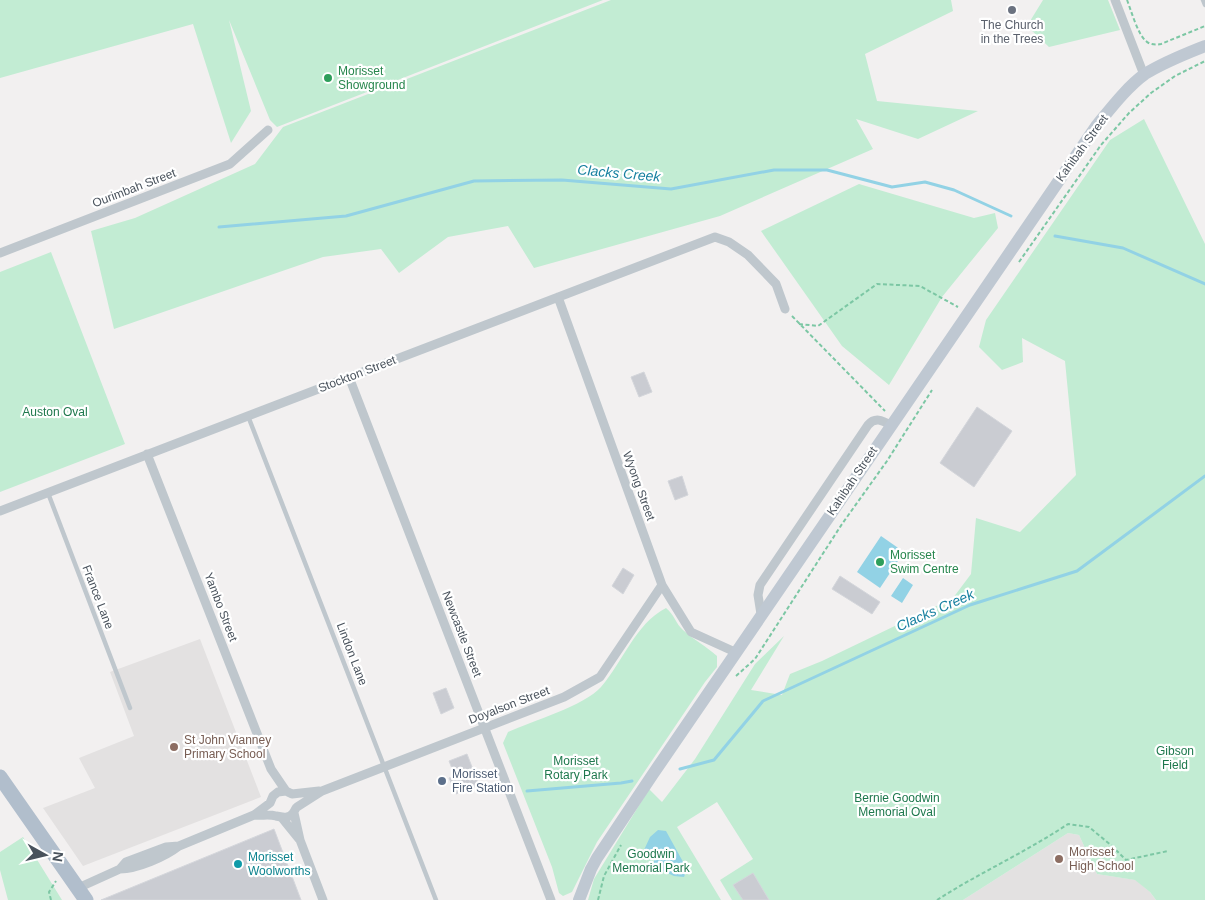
<svg xmlns="http://www.w3.org/2000/svg" width="1205" height="900" viewBox="0 0 1205 900" font-family="Arial,sans-serif">
  <rect width="100%" height="100%" fill="#f2f0f0"/>
  <path fill="#e3e1e1" d="M200,639L261,797L83,866L43,808L95,788L79,758L134,736L110,672Z
    M1068,833L1079,835L1097,874L1136,880L1150,892L1156,900H963Z"/>
  <path fill="#c2ecd3" d="M0,0H603L277,127L270,120L229,20L251,111L231,143L193,24L0,78Z
    M611,0H951L953,11L865,54L877,101L978,111L918,139L856,119L873,149L720,216L534,268L508,226L448,237L399,273L381,249L323,257L114,329L91,231L135,218L255,164L283,127Z
    M1043,0H1108L1120,30L1049,47L1027,26Z
    M1144,119L1205,244V900H1156L1150,892L1135,880L1097,874L1079,835L1068,833L963,900H732L720,880L753,859L717,802L677,827L721,900H588L594,879L649,789L662,802L695,759L755,664L784,636L751,690L782,695L790,674L822,661L953,598L971,574L976,518L1020,532L1076,475L1065,361L1022,338L1023,362L1002,370L979,347L986,320L1110,140Z
    M859,184L974,218L995,213L998,228L942,297L889,385L842,346L761,231Z
    M51,252L125,444L0,492V272Z
    M666,608C674,614 676,624 683,630C694,640 706,646 717,656V667L705,682L597,842L572,892L563,896L559,893L552,867L503,743L508,732C532,721 584,706 601,687C623,662 635,624 666,608Z
    M23,837L62,900H8L0,870V852Z"/>
  <path fill="#92d2e5" d="M881,536L904,552L880,588L857,572Z
    M903,578L913,585L902,603L891,596Z
    M658,830L666,831L687,869L684,877L674,876L654,867V859L644,850L650,837Z"/>
  <g fill="none" stroke-linecap="round" stroke-linejoin="round">
    <path stroke="#92d2e5" stroke-width="3" d="M219,227L346,216L474,181L562,180L671,189L774,170H827L892,187L925,182L954,190L1011,216
      M1055,236L1123,248L1205,284
      M680,769L714,760L763,701L970,605L1077,571L1205,476
      M527,791L621,783L632,781"/>
  </g>
  <path fill="#caccd2" stroke="#d4d6db" d="M644,372L652,392L639,397L631,377Z
    M977,407L1012,431L974,487L940,463Z
    M682,476L688,495L675,500L668,481Z
    M623,568L634,575L623,594L612,586Z
    M840,576L880,602L872,614L832,589Z
    M446,688L454,708L441,714L433,693Z
    M467,754L479,785L456,794L449,778L455,776L449,761Z
    M274,829L301,900H101Z
    M753,873L769,900H743L733,885Z"/>
  <g fill="none" stroke-linecap="round" stroke-linejoin="round">
    <path stroke="#7cc7a4" stroke-width="2" stroke-dasharray="4 2.5" stroke-linecap="butt" d="M1127,0C1131,10 1138,35 1146,41C1150,45 1156,45 1161,44L1205,26
      M1019,262L1101,145L1129,113L1151,93L1175,76L1205,61
      M792,316L885,411
      M799,324L818,326L877,284L920,286L958,307
      M736,676L755,659L842,524L887,461L932,390
      M51,900L49,892L56,881
      M598,900L604,876L621,845
      M937,900C979,873 1026,852 1068,824L1089,827L1112,846L1126,860L1168,851"/>
    <path stroke="#bfc7cd" stroke-width="4.5" d="M1203,0L1205,5
      M248,416L436,900
      M48,493L130,708"/>
    <path stroke="#bfc7cd" stroke-width="9" d="M1115,0L1144,75
      M0,253L230,164L268,130
      M558,297L662,585L691,632L735,652
      M349,377L551,900
      M147,454L271,769L286,791
      M0,511L715,237L729,242L748,255L776,284L785,309
      M761,614L758,595L760,585L868,425C875,417 882,420 890,425
      M297,807L322,791L564,697L600,677L662,585
      M294,813L300,840L323,900
      M254,815C261,816 269,814 276,816C285,818 291,819 296,808
      M282,818L299,839
      M120,869C137,869 165,857 179,846L254,815L270,803L273,796L278,792L286,791L292,794L319,791
      M78,888L120,869L126,862L166,847L179,846"/>
    <path stroke="#bfc8d2" stroke-width="12" d="M579,900L591,869L597,858L653,774L1097,125C1111,108 1128,86 1145,74C1164,62 1185,54 1205,46"/>
    <path stroke="#b1becc" stroke-width="15" d="M0,777L86,900"/>
  </g>
  <circle fill="#6b7280" stroke="#fff" stroke-width="2" cx="1012" cy="10" r="5"/>
  <g fill="#2e9e5b" stroke="#fff" stroke-width="2">
    <circle cx="328" cy="78" r="5"/>
    <circle cx="880" cy="562" r="5"/>
  </g>
  <g fill="#8d6e63" stroke="#fff" stroke-width="2">
    <circle cx="174" cy="747" r="5"/>
    <circle cx="1059" cy="859" r="5"/>
  </g>
  <circle fill="#5c6f8a" stroke="#fff" stroke-width="2" cx="442" cy="781" r="5"/>
  <circle fill="#0f9aa8" stroke="#fff" stroke-width="2" cx="238" cy="864" r="5"/>
  <g text-anchor="middle" stroke-width="4.5" stroke-linejoin="round" paint-order="stroke">
    <g font-size="12" fill="#5b616d" stroke="#fff">
      <text x="1012" y="29">The Church<tspan x="1012" dy="14">in the Trees</tspan></text>
    </g>
    <g font-size="12" fill="#27864d" stroke="#fff" text-anchor="start">
      <text x="338" y="75">Morisset<tspan x="338" dy="14">Showground</tspan></text>
      <text x="890" y="559">Morisset<tspan x="890" dy="14">Swim Centre</tspan></text>
    </g>
    <g font-size="12" fill="#49525c" stroke="#fff">
      <text transform="translate(1082 148) rotate(-54)" y="4">Kahibah Street</text>
      <text transform="translate(134 188) rotate(-21)" y="4">Ourimbah Street</text>
      <text transform="translate(357 374) rotate(-21)" y="4">Stockton Street</text>
      <text transform="translate(852 481) rotate(-56)" y="4">Kahibah Street</text>
      <text transform="translate(639 486) rotate(70)" y="4">Wyong Street</text>
      <text transform="translate(98 597) rotate(69)" y="4">France Lane</text>
      <text transform="translate(221 607) rotate(69)" y="4">Yambo Street</text>
      <text transform="translate(462 634) rotate(69)" y="4">Newcastle Street</text>
      <text transform="translate(352 654) rotate(69)" y="4">Lindon Lane</text>
      <text transform="translate(509 705) rotate(-21)" y="4">Doyalson Street</text>
    </g>
    <g font-size="12" fill="#1e784d" stroke="#fff">
      <text x="55" y="416">Auston Oval</text>
      <text x="1175" y="755">Gibson<tspan x="1175" dy="14">Field</tspan></text>
      <text x="576" y="765">Morisset<tspan x="576" dy="14">Rotary Park</tspan></text>
      <text x="897" y="802">Bernie Goodwin<tspan x="897" dy="14">Memorial Oval</tspan></text>
      <text x="651" y="858">Goodwin<tspan x="651" dy="14">Memorial Park</tspan></text>
    </g>
    <g font-size="12" fill="#785e54" stroke="#fff" text-anchor="start">
      <text x="184" y="744">St John Vianney<tspan x="184" dy="14">Primary School</tspan></text>
      <text x="1069" y="856">Morisset<tspan x="1069" dy="14">High School</tspan></text>
    </g>
    <g font-size="12" fill="#4e5e75" stroke="#fff" text-anchor="start">
      <text x="452" y="778">Morisset<tspan x="452" dy="14">Fire Station</tspan></text>
    </g>
    <g font-size="12" fill="#0d838f" stroke="#fff" text-anchor="start">
      <text x="248" y="861">Morisset<tspan x="248" dy="14">Woolworths</tspan></text>
    </g>
    <g font-size="14" font-style="italic" fill="#1780a0" stroke="#fff">
      <text transform="translate(619 173) rotate(5)" y="5">Clacks Creek</text>
      <text transform="translate(935 610) rotate(-24)" y="5">Clacks Creek</text>
    </g>
  </g>
  <g transform="translate(45 855) rotate(98)" stroke="#ffffff" stroke-width="4" paint-order="stroke">
  <path d="M0-4L9 19L0 12L-9 19Z" fill="#49525c"/>
  <text y="-8" font-size="14" font-weight="bold" text-anchor="middle" fill="#49525c">N</text>
  </g>
</svg>
